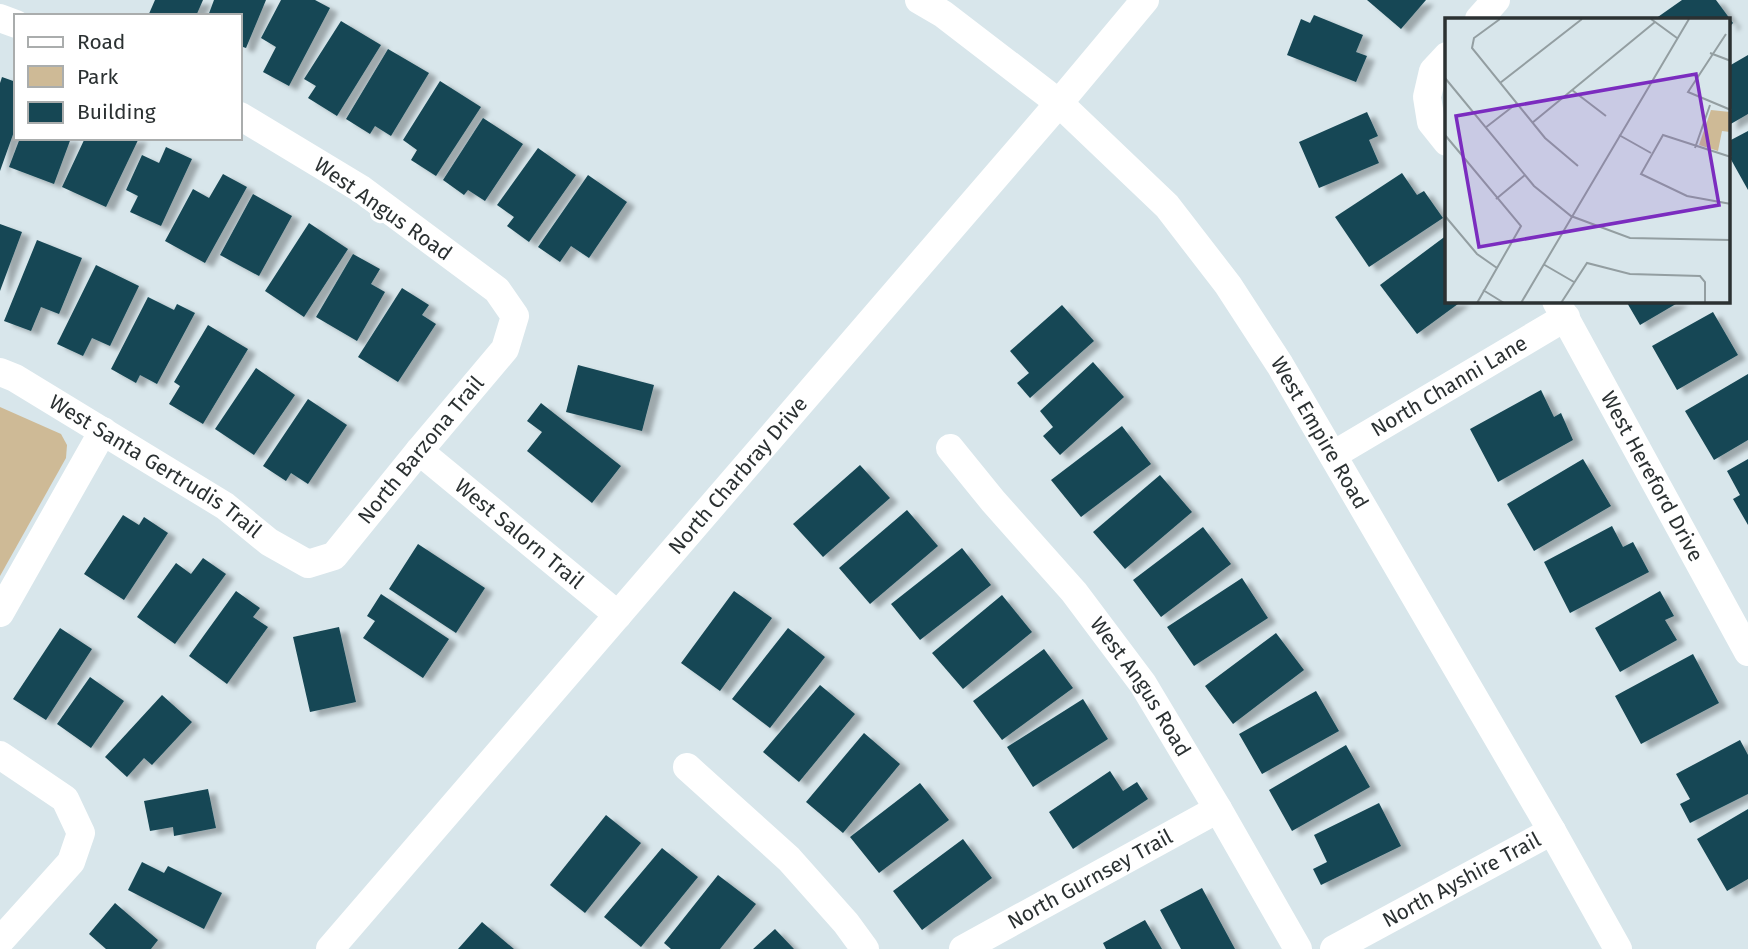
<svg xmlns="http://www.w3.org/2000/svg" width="1748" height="949" viewBox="0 0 1748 949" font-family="'Fira Sans',sans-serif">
  <defs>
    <filter id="shadow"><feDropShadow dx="8" dy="4.5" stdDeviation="2" flood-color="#0004"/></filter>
  </defs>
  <rect width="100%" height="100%" fill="#d8e6eb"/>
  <path fill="#ceba96" d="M0,407L61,434L67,445L66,458L0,576Z"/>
  <path fill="#164754" filter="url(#shadow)" d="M155,0H203L196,16H148Z
    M214,0H266L246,48L240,46V16H208Z
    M281,0H315L330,8L289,86L263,72L276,47L261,38Z
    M1367,0H1426L1401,29Z
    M1682,0H1716L1733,23L1729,27V19H1655Z
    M1314,15L1363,35L1356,52L1367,56L1356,82L1287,55L1301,19L1310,23Z
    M341,21L381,45L337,116L308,98L316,86L304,79Z
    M388,49L429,73L391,136L375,126L370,134L346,119Z
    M1748,55V114L1729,125V66Z
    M2,77L16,82V126L0,171V83Z
    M440,81L481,107L436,176L411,160L417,150L403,140Z
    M1367,112L1378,136L1369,140L1379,163L1319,188L1299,142Z
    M483,118L523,144L485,201L468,190L464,195L443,180Z
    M1748,131V190L1729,156V141Z
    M20,138H71L54,184L9,167Z
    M85,138H139L106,207L62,187Z
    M166,147L192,159L161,226L130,212L138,196L126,190L142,155L159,163Z
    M538,148L576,175L529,242L507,226L514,217L497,205Z
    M1402,173L1417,195L1424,191L1443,218L1369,267L1335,217Z
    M223,174L247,187L205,263L165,241L193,189L209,198Z
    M588,175L627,202L589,258L571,246L560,262L538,247Z
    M253,194L292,216L259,276L220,255Z
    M309,223L348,249L304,317L265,291Z
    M0,224L22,232L0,291Z
    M1447,235V301H1462L1417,334L1380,285Z
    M37,240L82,258L59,314L41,307L31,331L4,321Z
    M353,254L380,269L371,284L385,292L357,341L316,317Z
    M96,265L139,286L110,346L92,338L83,356L57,344Z
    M402,288L429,305L422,315L436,324L398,382L358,357Z
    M148,297L174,310L177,304L195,313L157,384L140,375L136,383L111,369Z
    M1626,301H1681L1640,325Z
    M1062,305L1094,341L1030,398L1017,383L1029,373L1010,351Z
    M1713,312L1738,355L1677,390L1652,346Z
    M208,325L248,349L203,424L169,404L180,386L174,382Z
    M1093,362L1124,397L1060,455L1043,436L1053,427L1040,411Z
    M578,365L654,385L642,431L566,412Z
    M256,368L295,395L254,455L215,429Z
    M1748,374V440L1714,460L1685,411Z
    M1541,390L1554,417L1561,413L1573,440L1498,482L1470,429Z
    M308,399L347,425L308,484L291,473L286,481L263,466Z
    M541,403L621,466L592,503L527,451L542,432L527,421Z
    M1122,426L1151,464L1081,517L1051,480Z
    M1583,459L1611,506L1534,551L1507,504Z
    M1748,459V525L1733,499L1740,495L1727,471Z
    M860,465L890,498L823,557L793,524Z
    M1160,475L1192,512L1125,569L1093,532Z
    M907,510L938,546L870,604L839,568Z
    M123,515L139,525L144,517L168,533L124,600L84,574Z
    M1612,526L1623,547L1633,542L1649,572L1570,613L1544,562Z
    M1203,527L1231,564L1161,617L1133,580Z
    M418,544L485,588L456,633L389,589Z
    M962,548L991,585L920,640L891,604Z
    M203,558L226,574L175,644L137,617L176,563L191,574Z
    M1242,578L1268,618L1194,666L1167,627Z
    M236,591L260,608L253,617L268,627L227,684L189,656Z
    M734,591L772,618L720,691L681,663Z
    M1660,591L1674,616L1665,620L1677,640L1620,672L1595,628Z
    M381,594L449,639L423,678L363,638L375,621L367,616Z
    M1002,595L1032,632L963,689L932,653Z
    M339,627L356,702L310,712L293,637Z
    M60,628L92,649L46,720L13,699Z
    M788,628L825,657L770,728L732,699Z
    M1276,633L1304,670L1233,724L1205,686Z
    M1044,649L1073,688L1002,740L973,701Z
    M1693,654L1719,703L1641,744L1615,696Z
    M90,677L124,701L91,748L57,724Z
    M820,685L855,714L799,782L763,752Z
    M1316,691L1339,731L1262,774L1239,734Z
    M162,695L192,722L152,765L144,758L127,777L105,757Z
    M1083,699L1108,739L1033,787L1007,747Z
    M864,733L900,764L843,833L806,802Z
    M1740,740L1748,755V794L1690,823L1680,804L1690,799L1676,774Z
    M1346,745L1370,787L1292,831L1269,790Z
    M1110,771L1123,791L1137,782L1148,799L1073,849L1049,812Z
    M920,783L949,820L879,873L850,837Z
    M208,789L216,828L174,836L173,827L150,831L144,801Z
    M1379,803L1401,846L1321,885L1313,869L1327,862L1314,835Z
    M1748,809V879L1727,891L1697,839Z
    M606,815L641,843L585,913L550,885Z
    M963,839L992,878L922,930L893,891Z
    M662,848L698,877L641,947L604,917Z
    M142,862L164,873L168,866L222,893L204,929L128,890Z
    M718,875L756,904L720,949H671L664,943Z
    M1202,888L1235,949H1181L1160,910Z
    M115,903L158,940L151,949H106L89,934Z
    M1145,920L1162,949H1106L1103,943Z
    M482,922L514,949H458Z
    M775,929L794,949H753Z"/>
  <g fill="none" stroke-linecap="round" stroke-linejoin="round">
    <g stroke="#fff" stroke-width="28">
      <path id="s1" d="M919,0L943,14L1059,103L1167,206L1228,285L1280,365L1552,831L1618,949"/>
      <path d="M0,18L16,24"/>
      <path d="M1479,19L1496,0"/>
      <path d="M1447,56L1433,71L1427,97L1431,122L1447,142"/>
      <path id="s2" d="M1556,301L1748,652"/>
      <path id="s3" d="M0,372L15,378L225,506L269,542L308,564L334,556L419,451L505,349L515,316L497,290L361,189L240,116"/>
      <path id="s4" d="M950,448L993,501L1074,592L1143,684L1218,809L1298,949"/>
      <path id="s5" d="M419,451L618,615"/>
      <path id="s6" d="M1333,455L1566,317"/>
      <path d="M0,613L103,431"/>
      <path d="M0,755L65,799L81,833L71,862L0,941"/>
      <path d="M687,767L789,859L846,923L865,949"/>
      <path id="s7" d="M330,949L1059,103L1145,0"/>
      <path id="s8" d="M963,949L1218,809"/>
      <path id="s9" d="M1334,949L1552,831"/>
    </g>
  </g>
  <g text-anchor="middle" stroke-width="7" stroke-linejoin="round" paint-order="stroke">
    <g font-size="21" fill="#2b3132" stroke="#fff">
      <text transform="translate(383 209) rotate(35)" y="7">West Angus Road</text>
      <text dy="7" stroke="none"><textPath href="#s6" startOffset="135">North Channi Lane</textPath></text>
      <text dy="7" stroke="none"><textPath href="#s1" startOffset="597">West Empire Road</textPath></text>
      <text dy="7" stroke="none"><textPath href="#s3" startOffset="528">North Barzona Trail</textPath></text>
      <text dy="7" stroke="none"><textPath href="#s3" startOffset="182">West Santa Gertrudis Trail</textPath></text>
      <text dy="7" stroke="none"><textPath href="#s7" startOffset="625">North Charbray Drive</textPath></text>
      <text dy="7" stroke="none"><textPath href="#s2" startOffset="200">West Hereford Drive</textPath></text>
      <text dy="7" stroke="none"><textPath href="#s5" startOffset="130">West Salorn Trail</textPath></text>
      <text dy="7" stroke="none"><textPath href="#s4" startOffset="306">West Angus Road</textPath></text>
      <text dy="7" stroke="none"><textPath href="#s8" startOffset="145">North Gurnsey Trail</textPath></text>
      <text dy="7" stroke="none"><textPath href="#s9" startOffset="145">North Ayshire Trail</textPath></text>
    </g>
  </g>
  <g transform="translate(1445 18)">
    <rect width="285" height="285" fill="#d8e6eb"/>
    <path d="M266,92L285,94V114L277,113L273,133L254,127Z" fill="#ceba96"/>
    <path fill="none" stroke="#939ea1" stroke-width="2" d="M55,1L29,20L27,30L100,120L133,148M206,1L232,20M281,16L243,74L286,92M265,35L286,43M0,60L89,168L126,198L185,220L286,222M55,65L137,1M127,72L161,98M87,105L210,4M40,110L71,86M0,117L76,208L32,285M174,117L206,135M250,130L265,87M286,139L218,117L196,156L242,178L286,186M51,181L80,157M0,198L32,236L52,250M98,246L129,264M38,272L59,285M76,285L244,1M116,285L142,245L185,256L255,258L260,264V285"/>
    <path fill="#7b2cbf" fill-opacity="0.15" stroke="#7b2cbf" stroke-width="3.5" d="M251,56L274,187L34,229L11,98Z"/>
    <rect width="285" height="285" fill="none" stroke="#2b3132" stroke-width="3.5"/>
  </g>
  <rect x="14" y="14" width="228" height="126" fill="#ffffff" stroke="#aaadad" stroke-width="2"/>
  <rect x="28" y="37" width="35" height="10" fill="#ffffff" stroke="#aaadad" stroke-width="2"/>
  <text x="77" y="49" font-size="21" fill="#2b3132">Road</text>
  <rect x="28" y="66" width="35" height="21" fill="#ceba96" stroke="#aaadad" stroke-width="2"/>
  <text x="77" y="84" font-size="21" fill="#2b3132">Park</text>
  <rect x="28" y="102" width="35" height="21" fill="#164754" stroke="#aaadad" stroke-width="2"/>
  <text x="77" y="119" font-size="21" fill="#2b3132">Building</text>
</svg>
